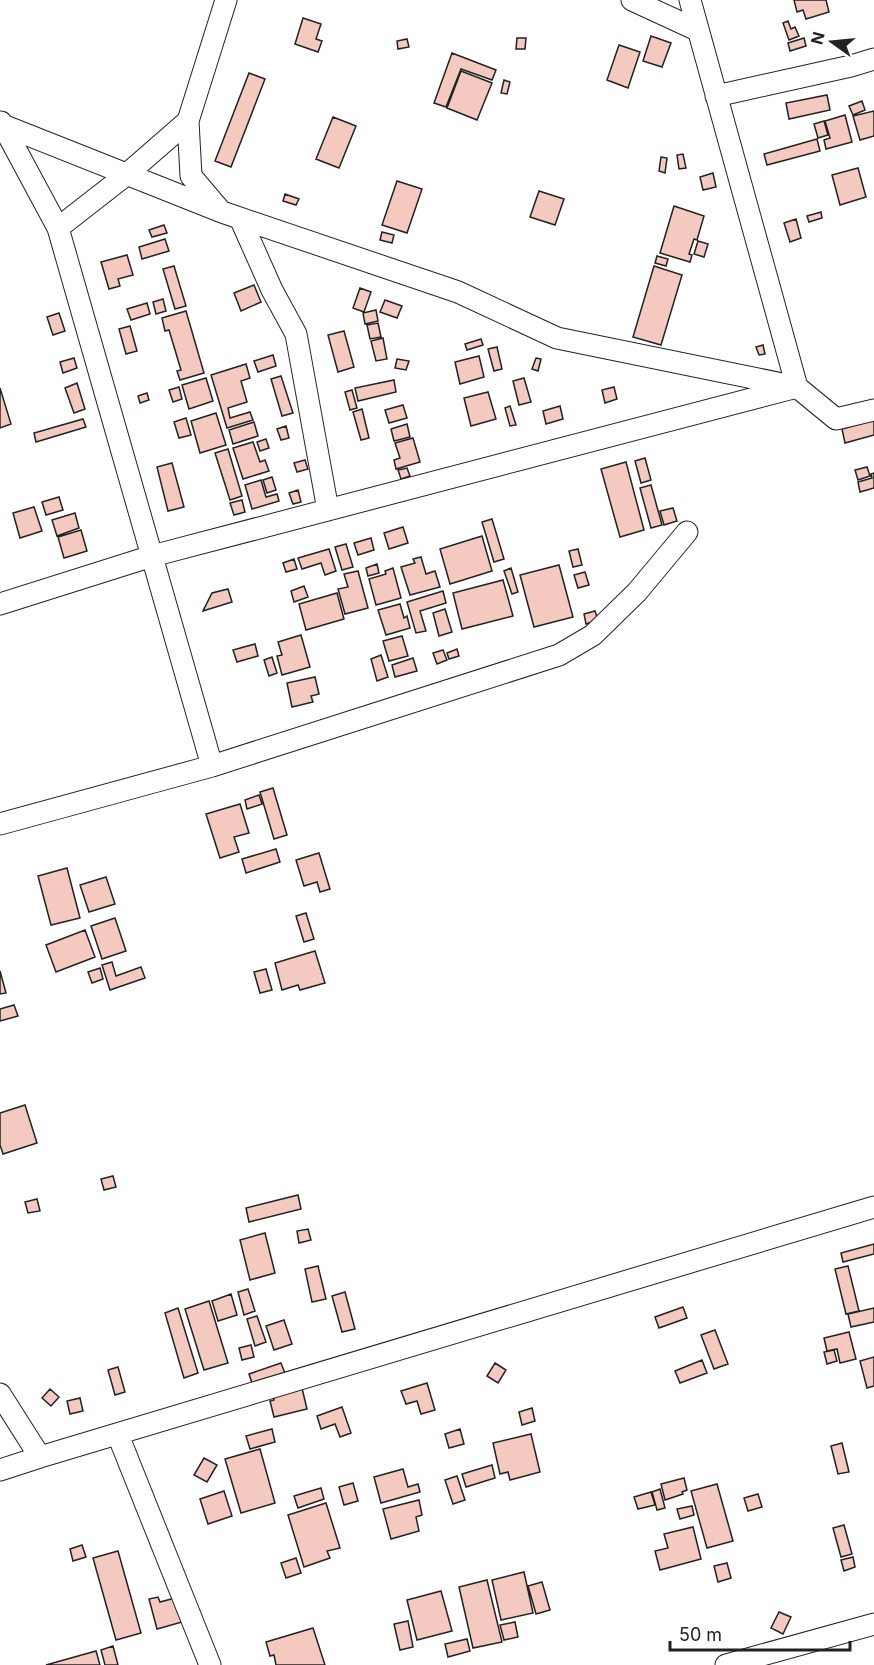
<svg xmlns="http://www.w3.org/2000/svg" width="874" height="1665" viewBox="0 0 874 1665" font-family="Inter,sans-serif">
  <rect width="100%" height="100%" fill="#fff"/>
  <path fill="#f3c9c0" stroke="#222" stroke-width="1.5" d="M794,0H826L829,12L806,19L803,10L797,12Z
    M303,18L321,24L316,39L322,41L318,52L295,44Z
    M788,21L791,29L795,27L799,36L789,40L783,23Z
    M651,36L671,43L662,67L643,61Z
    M517,38H526L525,49H516Z
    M804,38L806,46L790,51L788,43Z
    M407,39L409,47L398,49L397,41Z
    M619,45L640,52L628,88L607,80Z
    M452,53L496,70L492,80L461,69L446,107L434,103Z
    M461,71L492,83L477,120L447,108Z
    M249,73L265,79L231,167L215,161Z
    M504,80L510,82L507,94L501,93Z
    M827,95L830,110L789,119L786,103Z
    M862,101L865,110L853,115L849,106Z
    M874,111V136L860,140L853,116Z
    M845,115L852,142L826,149L824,140L830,138L825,121Z
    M333,117L356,126L339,168L316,159Z
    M824,121L828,135L818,138L814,124Z
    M817,139L820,151L767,165L764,154Z
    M683,154L686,168L679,169L677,155Z
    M661,157L667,158L665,173L659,171Z
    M858,168L866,197L840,205L832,175Z
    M713,173L716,187L703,190L700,177Z
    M397,181L422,189L407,233L382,225Z
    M539,191L564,199L555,225L530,217Z
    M285,194L299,199L296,205L283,201Z
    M674,206L704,216L697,240L694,239L689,254L692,255L690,262L660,253Z
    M821,212L822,218L809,222L807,216Z
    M796,219L801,238L790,242L784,223Z
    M164,225L167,233L152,237L149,230Z
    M382,232L394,235L392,243L380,240Z
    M165,239L169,251L142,259L139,247Z
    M698,241L708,244L704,257L694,254Z
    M127,255L133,275L118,279L120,286L109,289L101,262Z
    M657,256L668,259L666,266L655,263Z
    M174,266L186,306L175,309L163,269Z
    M654,266L682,275L661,345L633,337Z
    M254,285L261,302L241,311L234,293Z
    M360,288L371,292L364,312L353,308Z
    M163,299L166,311L156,314L153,302Z
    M385,300L402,306L397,318L380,312Z
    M147,303L150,314L131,320L127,309Z
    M376,310L378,321L365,324L363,313Z
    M186,311L204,373L180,380L177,371L181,370L169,330L165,331L162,318Z
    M59,313L65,331L53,335L47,317Z
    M378,323L381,337L370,339L367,325Z
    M130,326L137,351L126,354L119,329Z
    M344,331L354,367L338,372L328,335Z
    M383,338L387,359L376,361L371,341Z
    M481,339L483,345L467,350L465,344Z
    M763,345L765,354L759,355L756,347Z
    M497,347L502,369L494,371L488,349Z
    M273,355L276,366L258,372L254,361Z
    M479,356L484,377L460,384L455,362Z
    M74,358L77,368L63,373L60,362Z
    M536,358L541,359L538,371L532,369Z
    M397,359L409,361L406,370L395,368Z
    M246,364L250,378L241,381L247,402L228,408L230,418L250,412L253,420L227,428L211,375Z
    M281,376L293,413L282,416L271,379Z
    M206,378L213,401L189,409L182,385Z
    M524,378L531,402L519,405L513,381Z
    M394,380L396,392L358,401L355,388Z
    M77,383L85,409L74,413L65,388Z
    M179,387L182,399L173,402L169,390Z
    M614,387L617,399L605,403L602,390Z
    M0,388L11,424L0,428Z
    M352,390L357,408L350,410L345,392Z
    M488,392L496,419L471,426L464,398Z
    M147,393L149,400L140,403L138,396Z
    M403,405L407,418L389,423L385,410Z
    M510,406L516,425L510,426L505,408Z
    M560,406L563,419L546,424L543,411Z
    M362,409L369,438L361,440L353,412Z
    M216,413L226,445L200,453L191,421Z
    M186,418L191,435L179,438L174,422Z
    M83,419L86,427L36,442L34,433Z
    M874,420V435L845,443L842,429Z
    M254,422L258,436L233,444L229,430Z
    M407,424L410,437L394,441L391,429Z
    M286,426L289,438L281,440L277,429Z
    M413,438L420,462L396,469L394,460L400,458L395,443Z
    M266,439L269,448L260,451L257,442Z
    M253,442L260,462L265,460L269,471L243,479L233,448Z
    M228,449L242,496L230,500L215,453Z
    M645,458L651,480L641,483L635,461Z
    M305,460L308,469L297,472L294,463Z
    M626,462L644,530L620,537L601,469Z
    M172,463L184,507L168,511L157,467Z
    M867,467L870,476L858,480L855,470Z
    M407,468L410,476L401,479L398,470Z
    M874,473V488L860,492L858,482L872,478L871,474Z
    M272,477L276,490L267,493L263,480Z
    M261,480L266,497L277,494L279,501L252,509L245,485Z
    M651,485L662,525L651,528L640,488Z
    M298,490L301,502L293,504L289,493Z
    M59,497L63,510L46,515L42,502Z
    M242,500L245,512L234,515L230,503Z
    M34,507L42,531L20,538L13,513Z
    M673,508L677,521L664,525L660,511Z
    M75,513L79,528L57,536L52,520Z
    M492,519L504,559L494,562L482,522Z
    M403,527L408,543L389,549L384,533Z
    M81,530L87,551L64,558L58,537Z
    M482,536L492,571L450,584L440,549Z
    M371,538L374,550L358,555L354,543Z
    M346,544L353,567L342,570L335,547Z
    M329,549L336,571L325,575L321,563L302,569L298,558Z
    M578,549L582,565L573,567L569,551Z
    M421,557L426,574L435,571L440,587L410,595L401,567L415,563L413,559Z
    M294,559L297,569L286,572L283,563Z
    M377,564L379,573L368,576L366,568Z
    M559,565L573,617L534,627L520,575Z
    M393,568L401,598L376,605L369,579L386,574L385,571Z
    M511,568L518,592L512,594L504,571Z
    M358,571L368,608L345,614L338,589L348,587L344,574Z
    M585,572L589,585L578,588L574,575Z
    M503,580L513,616L462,629L453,593Z
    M304,586L308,597L294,602L291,591Z
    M228,589L232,602L203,611L212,593Z
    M443,591L446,603L420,611L426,631L416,633L407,602Z
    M337,593L344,619L306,630L299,604Z
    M400,604L404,618L407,616L410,628L386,635L378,610Z
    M445,609L452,632L439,636L433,613Z
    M595,611L598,620L586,624L584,614Z
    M301,635L310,667L282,675L277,656L282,655L278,642Z
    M402,636L408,656L389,661L383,641Z
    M255,644L258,656L237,662L233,650Z
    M457,649L459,656L449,659L447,653Z
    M443,650L447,660L437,664L433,653Z
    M381,655L388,677L377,681L371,659Z
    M272,657L277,673L269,676L264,660Z
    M413,658L417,671L395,677L392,665Z
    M315,677L319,694L311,696L313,702L292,707L287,683Z
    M273,788L287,835L274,839L260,792Z
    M259,795L262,804L247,809L245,800Z
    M240,804L249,833L234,837L239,852L220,858L206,814Z
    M276,849L280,862L246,873L242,859Z
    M319,853L330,889L320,892L317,882L304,886L296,860Z
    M67,868L80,918L51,925L38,876Z
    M106,877L115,904L89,912L80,885Z
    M306,913L314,939L304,942L296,916Z
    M115,918L126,951L102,959L91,926Z
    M85,930L95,957L56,972L46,945Z
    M315,951L325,983L300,990L298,985L282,990L275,963Z
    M112,962L116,976L141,967L145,978L110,990L102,965Z
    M100,968L103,979L92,983L88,972Z
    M266,969L272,990L260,993L254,972Z
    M0,971L6,993L0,994Z
    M14,1005L18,1016L0,1021V1009Z
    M25,1105L37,1143L3,1154L0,1145V1113Z
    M113,1176L116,1187L104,1190L101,1179Z
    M298,1195L301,1209L249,1222L246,1208Z
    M37,1199L40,1211L28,1213L25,1202Z
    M308,1229L311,1240L299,1243L297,1231Z
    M265,1233L275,1273L250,1280L240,1240Z
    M874,1244V1254L843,1262L841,1253Z
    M318,1266L326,1299L312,1302L305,1269Z
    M848,1266L859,1311L846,1314L835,1269Z
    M248,1289L255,1311L244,1315L238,1292Z
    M345,1292L355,1329L342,1332L332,1296Z
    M231,1294L237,1315L218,1321L212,1301Z
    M209,1301L228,1363L204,1370L185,1309Z
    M683,1307L687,1318L659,1328L655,1317Z
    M178,1308L198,1373L184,1378L165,1313Z
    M874,1308V1322L851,1327L848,1314Z
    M257,1316L266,1342L255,1346L247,1319Z
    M284,1320L292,1344L274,1350L266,1326Z
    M715,1330L728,1364L714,1369L701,1335Z
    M849,1332L856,1359L840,1363L837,1349L827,1351L824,1338Z
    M251,1345L254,1357L242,1360L239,1348Z
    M834,1350L837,1361L827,1364L824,1352Z
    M874,1357V1386L867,1388L860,1361Z
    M702,1360L707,1373L680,1383L675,1371Z
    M281,1363L286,1376L253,1386L249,1374Z
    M495,1363L506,1370L498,1383L487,1376Z
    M118,1367L125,1392L115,1395L108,1370Z
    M427,1383L435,1410L421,1414L417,1401L406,1404L401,1391Z
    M301,1384L307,1409L274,1417L270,1401L274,1400L272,1391Z
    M50,1389L59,1397L51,1406L42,1398Z
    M80,1398L83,1411L70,1414L67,1401Z
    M342,1407L351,1433L340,1437L335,1424L321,1429L317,1416Z
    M532,1408L535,1421L522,1425L519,1412Z
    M272,1429L275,1442L250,1449L246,1436Z
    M460,1429L464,1444L449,1448L445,1434Z
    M531,1434L540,1472L510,1480L508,1472L500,1474L493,1443Z
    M842,1443L849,1472L838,1474L831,1446Z
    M260,1449L275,1503L241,1513L225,1459Z
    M204,1458L217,1465L207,1482L194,1475Z
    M492,1465L495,1478L466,1487L462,1474Z
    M403,1469L408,1487L418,1484L420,1492L381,1503L374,1477Z
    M457,1476L465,1500L453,1504L445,1480Z
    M684,1478L687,1490L682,1492L683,1494L665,1500L661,1484Z
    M353,1483L358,1501L344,1505L339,1487Z
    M717,1484L733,1541L707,1548L691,1491Z
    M321,1488L324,1499L298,1508L294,1496Z
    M660,1489L665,1508L657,1510L652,1492Z
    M224,1491L232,1516L208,1524L200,1499Z
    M651,1492L655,1505L638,1509L634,1497Z
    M758,1494L762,1507L748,1511L744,1498Z
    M419,1500L422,1515L416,1517L419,1531L391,1539L383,1509Z
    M326,1503L340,1548L327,1551L330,1558L304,1567L288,1515Z
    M692,1506L694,1515L680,1519L677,1509Z
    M844,1525L852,1554L841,1557L833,1528Z
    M693,1527L701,1559L660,1570L655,1551L668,1548L664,1534Z
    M82,1545L86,1557L73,1561L70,1549Z
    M118,1551L141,1633L116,1640L93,1558Z
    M853,1557L855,1567L844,1571L841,1560Z
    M296,1558L301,1573L286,1578L281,1563Z
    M727,1563L731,1578L718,1582L714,1566Z
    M524,1572L533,1613L501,1620L492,1580Z
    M487,1580L502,1642L473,1648L459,1587Z
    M542,1582L550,1610L536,1614L528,1586Z
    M441,1591L452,1631L417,1640L407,1600Z
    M158,1597L160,1602L175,1598L182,1622L157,1629L149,1599Z
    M779,1612L791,1617L783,1634L771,1628Z
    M408,1621L413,1647L400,1650L394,1624Z
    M515,1622L518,1637L504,1640L500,1625Z
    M313,1628L325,1665H276L274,1655L270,1656L266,1642Z
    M467,1639L470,1651L448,1657L445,1644Z
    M113,1646L118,1665H105L101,1650Z
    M96,1651L100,1665H46Z"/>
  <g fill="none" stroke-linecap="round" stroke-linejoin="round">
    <defs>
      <path id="minor" d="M632,0L697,30
        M716,96L851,66L874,59
        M188,121L191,176L219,209
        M1,122L58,228L212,766
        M0,124L222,212L458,292L557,338L797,387L836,419L874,410
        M240,218L272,290L296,334L328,510
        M58,228L126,175L188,121L226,0
        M0,604L152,556L797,387L690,0
        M0,824L212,766L559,655L593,635L637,592L687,532
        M0,1394L40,1457L874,1207
        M118,1435L210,1665
        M0,1470L40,1457
        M726,1665L874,1624"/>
    </defs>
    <use href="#minor" stroke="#222" stroke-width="23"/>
    <use href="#minor" stroke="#fff" stroke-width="21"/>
  </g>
  <g transform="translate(832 42) rotate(285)" stroke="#ffffff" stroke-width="4.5" paint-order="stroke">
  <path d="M0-4.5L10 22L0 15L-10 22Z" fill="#222222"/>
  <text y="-9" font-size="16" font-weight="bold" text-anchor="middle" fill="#222222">N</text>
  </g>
  <path d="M670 1641v9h180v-9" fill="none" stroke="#222222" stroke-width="3"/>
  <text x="679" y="1641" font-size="18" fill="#222222" stroke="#ffffff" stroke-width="4.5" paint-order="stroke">50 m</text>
</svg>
